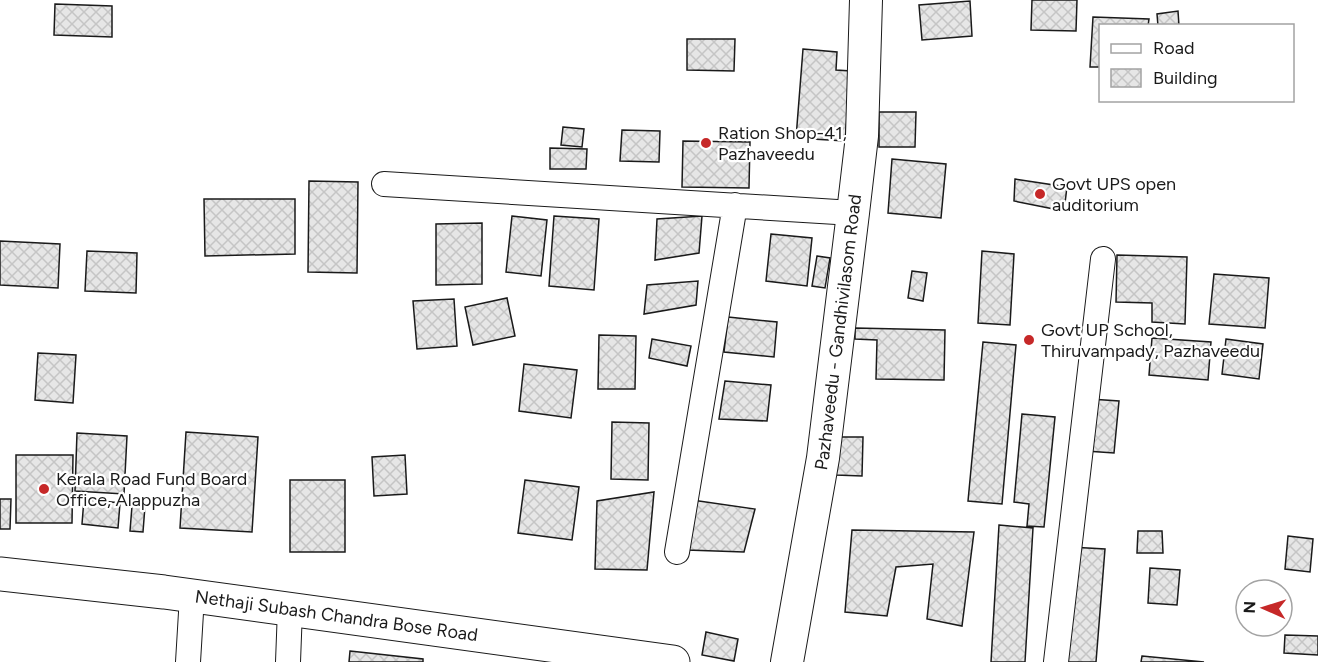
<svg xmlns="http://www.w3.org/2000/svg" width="1318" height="662" viewBox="0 0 1318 662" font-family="Figtree,sans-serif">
  <defs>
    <pattern id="building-cross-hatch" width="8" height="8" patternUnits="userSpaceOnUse" patternTransform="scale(1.5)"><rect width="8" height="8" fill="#e6e6e6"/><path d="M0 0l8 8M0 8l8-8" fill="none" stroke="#c5c5c5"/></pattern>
  </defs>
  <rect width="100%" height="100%" fill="#fff"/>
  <path fill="url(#building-cross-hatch)" stroke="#1a1a1a" stroke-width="1.5" d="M1032,0H1077L1076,31L1031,30Z
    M970,1L972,36L922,40L919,5Z
    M55,4L112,6V37L54,35Z
    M1178,11L1179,26H1158L1157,14Z
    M1093,17L1149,19L1148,26H1100V67H1090Z
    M687,39H735L734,71L687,70Z
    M803,49L837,52L836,70L851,71L845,141L796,138Z
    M879,112H916L915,147H879Z
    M563,127L584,129L582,147L561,145Z
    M622,130L660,131L659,162L620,161Z
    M683,141L750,142L749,188L682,187Z
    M550,148L587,149L586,169H550Z
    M892,159L946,164L941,218L888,213Z
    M1015,179L1067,187L1064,211L1014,201Z
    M309,181L358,182L357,273L308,272Z
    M204,199H295V254L205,256Z
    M512,216L547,220L541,276L506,272Z
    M554,216L599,219L594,290L549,286Z
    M702,216L699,253L655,260L657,219Z
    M482,223V284L436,285V224Z
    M771,234L812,238L807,286L766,281Z
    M0,241L60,244L58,288L0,285Z
    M87,251L137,253L136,293L85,291Z
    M982,251L1014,254L1010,325L978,323Z
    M1117,255L1187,257L1185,324L1152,322V303L1116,302Z
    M817,256L830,258L825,288L812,286Z
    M912,271L927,273L923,301L908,298Z
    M1214,274L1269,278L1265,328L1209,324Z
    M698,281L696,305L644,314L647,285Z
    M507,298L515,336L473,345L465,307Z
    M454,299L457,346L417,349L413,301Z
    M728,317L777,322L774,357L724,352Z
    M855,328L945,330L944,380L876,379L877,340L855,339Z
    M599,335L636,336L635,389H598Z
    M1152,338L1211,342L1208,380L1149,375Z
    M652,339L691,346L687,366L649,358Z
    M1226,339L1263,344L1259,379L1222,374Z
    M983,342L1016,345L1002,504L968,501Z
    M38,353L76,355L73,403L35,400Z
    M524,364L577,370L571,418L519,411Z
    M725,381L771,385L767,421L719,419Z
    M1090,399L1119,401L1114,453L1086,451Z
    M1022,414L1055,417L1044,527L1027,526L1029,504L1014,502Z
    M612,422L649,423L648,480L611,479Z
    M186,432L258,437L252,532L180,528Z
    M77,433L127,436L124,494L75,491Z
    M837,437H863L862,476L836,475Z
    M16,455H73L72,523H16Z
    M405,455L407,494L374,496L372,457Z
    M290,480H345V552H290Z
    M525,480L579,487L572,540L518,533Z
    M654,492L647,570L595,569L597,501Z
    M0,499H11L10,529H0Z
    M84,499L120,503L118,528L82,524Z
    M692,500L755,509L744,552L687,550Z
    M132,506H145L143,532L130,531Z
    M999,525L1033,528L1025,662H991Z
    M852,530L974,532L962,626L927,619L933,564L896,567L887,616L845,612Z
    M1138,531H1162L1163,553H1137Z
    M1288,536L1313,539L1310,572L1285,569Z
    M1070,547L1105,549L1096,662H1061Z
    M1150,568L1180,570L1177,605L1148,603Z
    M706,632L738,639L734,661L702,655Z
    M1285,635L1318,636V655L1284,653Z
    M350,651L423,659V662H349Z
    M1142,656L1204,662H1141Z"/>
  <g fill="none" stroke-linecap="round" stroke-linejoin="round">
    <defs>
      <path id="minor" d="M384,184L853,213
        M677,552L735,205
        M188,662L192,596
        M288,662L290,609
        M1056,662L1103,259"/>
      <g id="tertiary">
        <path id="s1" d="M787,662L823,458L853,213L862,136L866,0"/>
      </g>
      <g id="secondary">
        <path id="s2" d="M0,574L164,592L673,662"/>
      </g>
    </defs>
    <use href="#minor" stroke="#1a1a1a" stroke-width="26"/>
    <use href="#tertiary" stroke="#1a1a1a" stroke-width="34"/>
    <use href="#secondary" stroke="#1a1a1a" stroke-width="35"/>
    <use href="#minor" stroke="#fff" stroke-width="24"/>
    <use href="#tertiary" stroke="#fff" stroke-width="32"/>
    <use href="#secondary" stroke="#fff" stroke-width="33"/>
  </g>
  <g fill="#c62828" stroke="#fff" stroke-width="2">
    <circle cx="706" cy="143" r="6"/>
    <circle cx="1040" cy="194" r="6"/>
    <circle cx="1029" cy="340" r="6"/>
    <circle cx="44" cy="489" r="6"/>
  </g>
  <g text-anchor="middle" stroke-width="4.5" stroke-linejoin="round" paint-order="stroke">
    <g font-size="18" fill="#1a1a1a" stroke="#fff" text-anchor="start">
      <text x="718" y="139">Ration Shop-41,<tspan x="718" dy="21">Pazhaveedu</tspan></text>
      <text x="1052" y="190">Govt UPS open<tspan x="1052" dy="21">auditorium</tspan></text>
      <text x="1041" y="336">Govt UP School,<tspan x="1041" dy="21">Thiruvampady, Pazhaveedu</tspan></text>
      <text x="56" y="485">Kerala Road Fund Board<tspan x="56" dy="21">Office, Alappuzha</tspan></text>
    </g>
    <g font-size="18" fill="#1a1a1a" stroke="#fff">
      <text dy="6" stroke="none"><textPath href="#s1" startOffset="334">Pazhaveedu - Gandhivilasom Road</textPath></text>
      <text dy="6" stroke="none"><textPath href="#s2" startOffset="339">Nethaji Subash Chandra Bose Road</textPath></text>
    </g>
  </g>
  <rect x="1099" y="24" width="195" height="78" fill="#ffffff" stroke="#a3a3a3" stroke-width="1.5"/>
  <rect x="1111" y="44" width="30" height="9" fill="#ffffff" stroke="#a3a3a3" stroke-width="1.5"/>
  <text x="1153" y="54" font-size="18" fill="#1a1a1a">Road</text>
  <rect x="1111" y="69" width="30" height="18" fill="url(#building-cross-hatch)" stroke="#a3a3a3" stroke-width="1.5"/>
  <text x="1153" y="84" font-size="18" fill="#1a1a1a">Building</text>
  <g transform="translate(1264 608) rotate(273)"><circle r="28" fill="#ffffff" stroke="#a3a3a3" stroke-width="1.5"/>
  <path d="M0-4.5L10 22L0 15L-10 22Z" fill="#c62828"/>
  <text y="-9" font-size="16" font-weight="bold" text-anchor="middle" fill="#1a1a1a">N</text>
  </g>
</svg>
